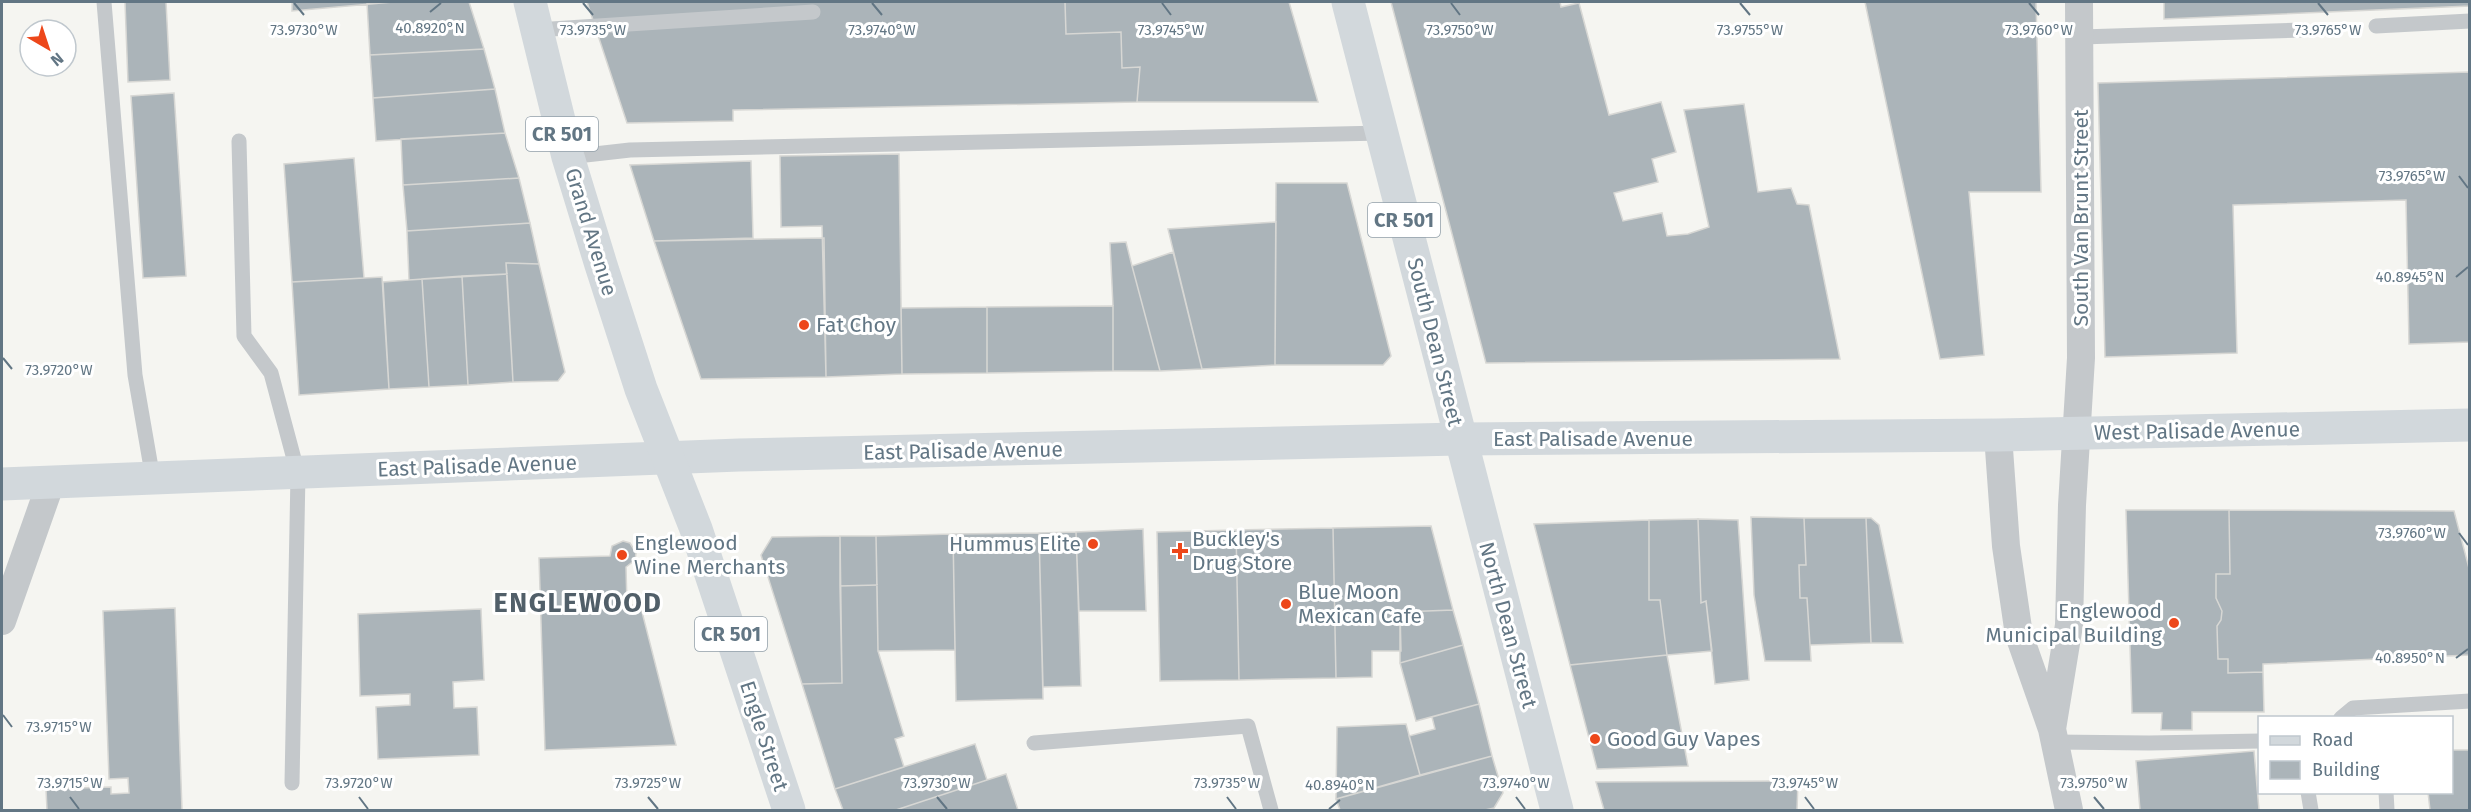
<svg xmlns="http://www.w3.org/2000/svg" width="2471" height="812" viewBox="0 0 2471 812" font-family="'Fira Sans',sans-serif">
  <rect width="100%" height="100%" fill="#f5f5f1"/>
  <path fill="#abb4b9" stroke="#d7d7d4" stroke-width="1.5" d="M125,2H166L170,80L128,82Z
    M292,2H393L292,11Z
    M393,2H469L484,49L370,55L367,3Z
    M587,2H1065L1066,34L1121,32L1122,68L1140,67L1137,102L733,110V121L627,123Z
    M1065,2H1289L1318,102H1137L1140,67L1122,68L1121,32L1066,34Z
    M1391,2H1560L1561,7L1579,3L1609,115L1661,102L1676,152L1652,159L1658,182L1614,193L1623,221L1662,213L1667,236L1688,234L1709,227L1684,110L1744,104L1758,192L1791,188L1797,204L1809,205L1840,359L1486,363Z
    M1865,2H2036L2041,192H1969L1984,355L1940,359Z
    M2164,2H2470V6L2164,19Z
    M484,49L495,89L373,98L370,55Z
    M2470,72V342L2409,344L2406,200L2233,205L2237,353L2105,357L2098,83Z
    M495,89L505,133L376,141L373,98Z
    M174,93L186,276L143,278L131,96Z
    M505,133L519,178L403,185L401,139Z
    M899,154L902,374L826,377L822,226L781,227L780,156Z
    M354,158L364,278L292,282L284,164Z
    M751,161L753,238L654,241L630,165Z
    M519,178L530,223L407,231L403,185Z
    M1276,183H1347L1391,356L1383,365H1275Z
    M1276,222L1275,365L1202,369L1168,229Z
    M530,223L539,264L506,263L507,274L409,280L407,231Z
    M824,238L826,377L701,379L654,241Z
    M1126,242L1132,266L1160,371H1113V306L1110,243Z
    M1173,252L1202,369L1160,371L1132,266Z
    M506,263L539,264L565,372L558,381L513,382Z
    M507,274L513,382L468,385L462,276Z
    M462,276L468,385L429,387L422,279Z
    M382,277L389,389L299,395L292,282Z
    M422,279L429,387L389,389L383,282Z
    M1113,306V371L987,373V307Z
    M987,307V373L902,374L901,308Z
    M2126,510H2229L2230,574H2216V598L2222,611L2221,620L2217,626L2218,659H2228V673L2263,672L2264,712H2192V730H2161L2162,713H2132Z
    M2229,510L2454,511L2470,572V655L2263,664V672L2228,673V659H2218L2217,626L2221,620L2222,611L2216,598V574H2230Z
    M1751,517L1804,518L1806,565H1799L1800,598H1807L1811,661H1765L1754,595Z
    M1804,518H1866L1871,643L1810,645L1807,598H1800L1799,565H1806Z
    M1866,518H1871L1879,525L1903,643H1871Z
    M1698,519L1701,603L1706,601L1712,651L1667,655L1660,600H1649V520Z
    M1698,519L1738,520L1749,680L1715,684L1706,601L1701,603Z
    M1649,520V600H1660L1667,655L1570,665L1534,524Z
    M1431,526L1453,610L1400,612L1401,651H1372V677L1336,678L1333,528Z
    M1333,528L1336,678L1239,680L1236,530Z
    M1143,529L1146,611H1079L1076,532Z
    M1236,530L1239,680L1160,681L1157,532Z
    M1076,532L1081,686L1043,687L1039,533Z
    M1039,533L1043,699L956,701L953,534Z
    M953,534L955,650L878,651L876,536Z
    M840,536L842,683L802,684L761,555L772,537Z
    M840,536H876L877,585L840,586Z
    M623,541L630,543L636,553L635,560L626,567L627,606L640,604L676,745L545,750L539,558L610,556L612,546Z
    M877,585L878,651L904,736L895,739L904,767L835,789L802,684L842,683L840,586Z
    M175,608L182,810H47L46,789L111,787V794L129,793L128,778L109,779L103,611Z
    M481,609L484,680L453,682L454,708L477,707L479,755L378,759L376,707L410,705V694L360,696L358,614Z
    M1453,610L1463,645L1400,663V612Z
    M1463,645L1479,704L1416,721L1400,663Z
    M1667,655L1688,766L1597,769L1570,665Z
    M1479,704L1492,756L1420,775L1409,736L1435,729L1432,717Z
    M1406,724L1420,775L1336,799L1337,727Z
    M975,744L987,780L896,810H843L835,789Z
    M2452,750H2470V810H2430L2428,792H2452Z
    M2254,751L2259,810H2140L2136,761Z
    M1492,756L1503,793L1494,808L1485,810H1340L1336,799Z
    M1006,774L1018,810H896L987,780Z
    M1798,781L1797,810H1604L1596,782Z"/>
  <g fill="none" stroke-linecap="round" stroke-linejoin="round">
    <path stroke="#c4c8cb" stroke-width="15" d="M104,2L135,375L153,479
      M2376,26L2470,21
      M536,30L813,12
      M2081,37L2303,30
      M239,141L244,336L271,373L298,474L292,783
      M568,157L630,150L1382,133
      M2341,718L2353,708L2470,701
      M2054,742L2149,743L2260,741
      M1034,743L1248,726L1271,810
      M2308,792L2311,810
      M2386,792L2387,810"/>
    <path stroke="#c4c8cb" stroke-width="28" d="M1998,435L2006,546L2019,635L2052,729L2069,810
      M2,621L51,482
      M2052,729L2069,625L2072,505L2081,358L2079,2"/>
    <path stroke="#d2d8dc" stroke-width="33" d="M2,484L739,455L1459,439L1998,435L2470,425"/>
    <path stroke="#d2d8dc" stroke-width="33" d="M530,2L568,157L601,265L641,389L696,529L789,810
      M1348,2L1557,810"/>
  </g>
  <path fill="none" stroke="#627684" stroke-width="2" d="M294,3L304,15M583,3L593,15M872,3L882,15M1162,3L1171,15M1451,3L1460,15M1740,3L1750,15M2029,3L2039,15M2318,3L2328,15M430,12L441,3M2459,176L2468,188M2456,277L2468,267M3,358L12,369M2459,533L2468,545M2456,658L2468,649M3,715L12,727M70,797L79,809M359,797L368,809M648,797L658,809M937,797L947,809M1227,797L1236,809M1516,797L1525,809M1805,797L1814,809M2094,797L2104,809M1329,809L1340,800"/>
  <g fill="#ed471a" stroke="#fff" stroke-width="2">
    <circle cx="804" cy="325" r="6"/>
    <circle cx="1093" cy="544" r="6"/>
    <path d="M1177 542h6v6h6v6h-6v6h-6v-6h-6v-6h6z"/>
    <circle cx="622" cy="555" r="6"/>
    <circle cx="1286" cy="604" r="6"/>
    <circle cx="2174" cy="623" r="6"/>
    <circle cx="1595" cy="739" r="6"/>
  </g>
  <g text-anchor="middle" stroke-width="6" stroke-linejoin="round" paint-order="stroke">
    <g fill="#fff" stroke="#919fa9" stroke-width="1.5">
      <rect x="526" y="117" width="72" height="34" rx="4.5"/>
      <rect x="1368" y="203" width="72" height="34" rx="4.5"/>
      <rect x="695" y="617" width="72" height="34" rx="4.5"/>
    </g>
    <g font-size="20" font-weight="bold" fill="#627684">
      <text x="562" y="141">CR 501</text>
      <text x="1404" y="227">CR 501</text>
      <text x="731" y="641">CR 501</text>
    </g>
    <g font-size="21" fill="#627684" stroke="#fff">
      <text transform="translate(2081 218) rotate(-90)" y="7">South Van Brunt Street</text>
      <text transform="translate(591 232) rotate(73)" y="7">Grand Avenue</text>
      <text transform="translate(1435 342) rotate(76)" y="7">South Dean Street</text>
      <text transform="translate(2197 431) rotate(-1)" y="7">West Palisade Avenue</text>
      <text x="1593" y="446">East Palisade Avenue</text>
      <text transform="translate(963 451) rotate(-1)" y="7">East Palisade Avenue</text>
      <text transform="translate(477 466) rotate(-2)" y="7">East Palisade Avenue</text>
      <text transform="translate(1508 625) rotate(75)" y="7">North Dean Street</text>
      <text transform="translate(764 736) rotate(72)" y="7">Engle Street</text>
    </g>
    <g font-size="21" fill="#627684" stroke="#fff" text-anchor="start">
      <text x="816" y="332">Fat Choy</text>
      <text x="1192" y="546">Buckley's<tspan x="1192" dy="24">Drug Store</tspan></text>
      <text x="634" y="550">Englewood<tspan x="634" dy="24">Wine Merchants</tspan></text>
      <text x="1081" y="551" text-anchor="end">Hummus Elite</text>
      <text x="1298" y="599">Blue Moon<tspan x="1298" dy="24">Mexican Cafe</tspan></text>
      <text x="2162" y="618" text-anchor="end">Englewood<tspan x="2162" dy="24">Municipal Building</tspan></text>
      <text x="1607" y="746">Good Guy Vapes</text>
    </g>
    <g font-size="27" font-weight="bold" letter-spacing="1.5" fill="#515f69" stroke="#fff">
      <text x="578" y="612">ENGLEWOOD</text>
    </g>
  </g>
  <g font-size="15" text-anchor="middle" fill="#627684" stroke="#fff" stroke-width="6" stroke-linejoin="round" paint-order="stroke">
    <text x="430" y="33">40.8920°N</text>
    <text x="593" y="35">73.9735°W</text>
    <text x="1171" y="35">73.9745°W</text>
    <text x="2039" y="35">73.9760°W</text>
    <text x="2328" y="35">73.9765°W</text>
    <text x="304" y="35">73.9730°W</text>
    <text x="882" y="35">73.9740°W</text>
    <text x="1460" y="35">73.9750°W</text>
    <text x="1750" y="35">73.9755°W</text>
    <text x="2412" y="181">73.9765°W</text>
    <text x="2410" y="282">40.8945°N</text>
    <text x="59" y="375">73.9720°W</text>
    <text x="2412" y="538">73.9760°W</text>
    <text x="2410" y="663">40.8950°N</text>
    <text x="59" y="732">73.9715°W</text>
    <text x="70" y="788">73.9715°W</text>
    <text x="359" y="788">73.9720°W</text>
    <text x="648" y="788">73.9725°W</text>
    <text x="937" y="788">73.9730°W</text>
    <text x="1227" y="788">73.9735°W</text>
    <text x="1516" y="788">73.9740°W</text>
    <text x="1805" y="788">73.9745°W</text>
    <text x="2094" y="788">73.9750°W</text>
    <text x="1340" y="790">40.8940°N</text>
  </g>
  <rect width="2471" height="812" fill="none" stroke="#627684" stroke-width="6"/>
  <rect x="2258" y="716" width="195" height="78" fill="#ffffff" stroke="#c0c8ce" stroke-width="1.5"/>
  <rect x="2270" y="736" width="30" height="9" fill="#d2d8dc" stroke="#c0c8ce" stroke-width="1.5"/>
  <text x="2312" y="746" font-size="18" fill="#627684">Road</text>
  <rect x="2270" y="761" width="30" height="18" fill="#abb4b9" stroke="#c0c8ce" stroke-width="1.5"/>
  <text x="2312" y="776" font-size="18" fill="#627684">Building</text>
  <g transform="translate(48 48) rotate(141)"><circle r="28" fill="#ffffff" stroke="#c0c8ce" stroke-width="1.5"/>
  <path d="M0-4.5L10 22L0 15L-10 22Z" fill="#ed471a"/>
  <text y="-9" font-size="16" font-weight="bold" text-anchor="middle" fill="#627684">N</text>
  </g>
</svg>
